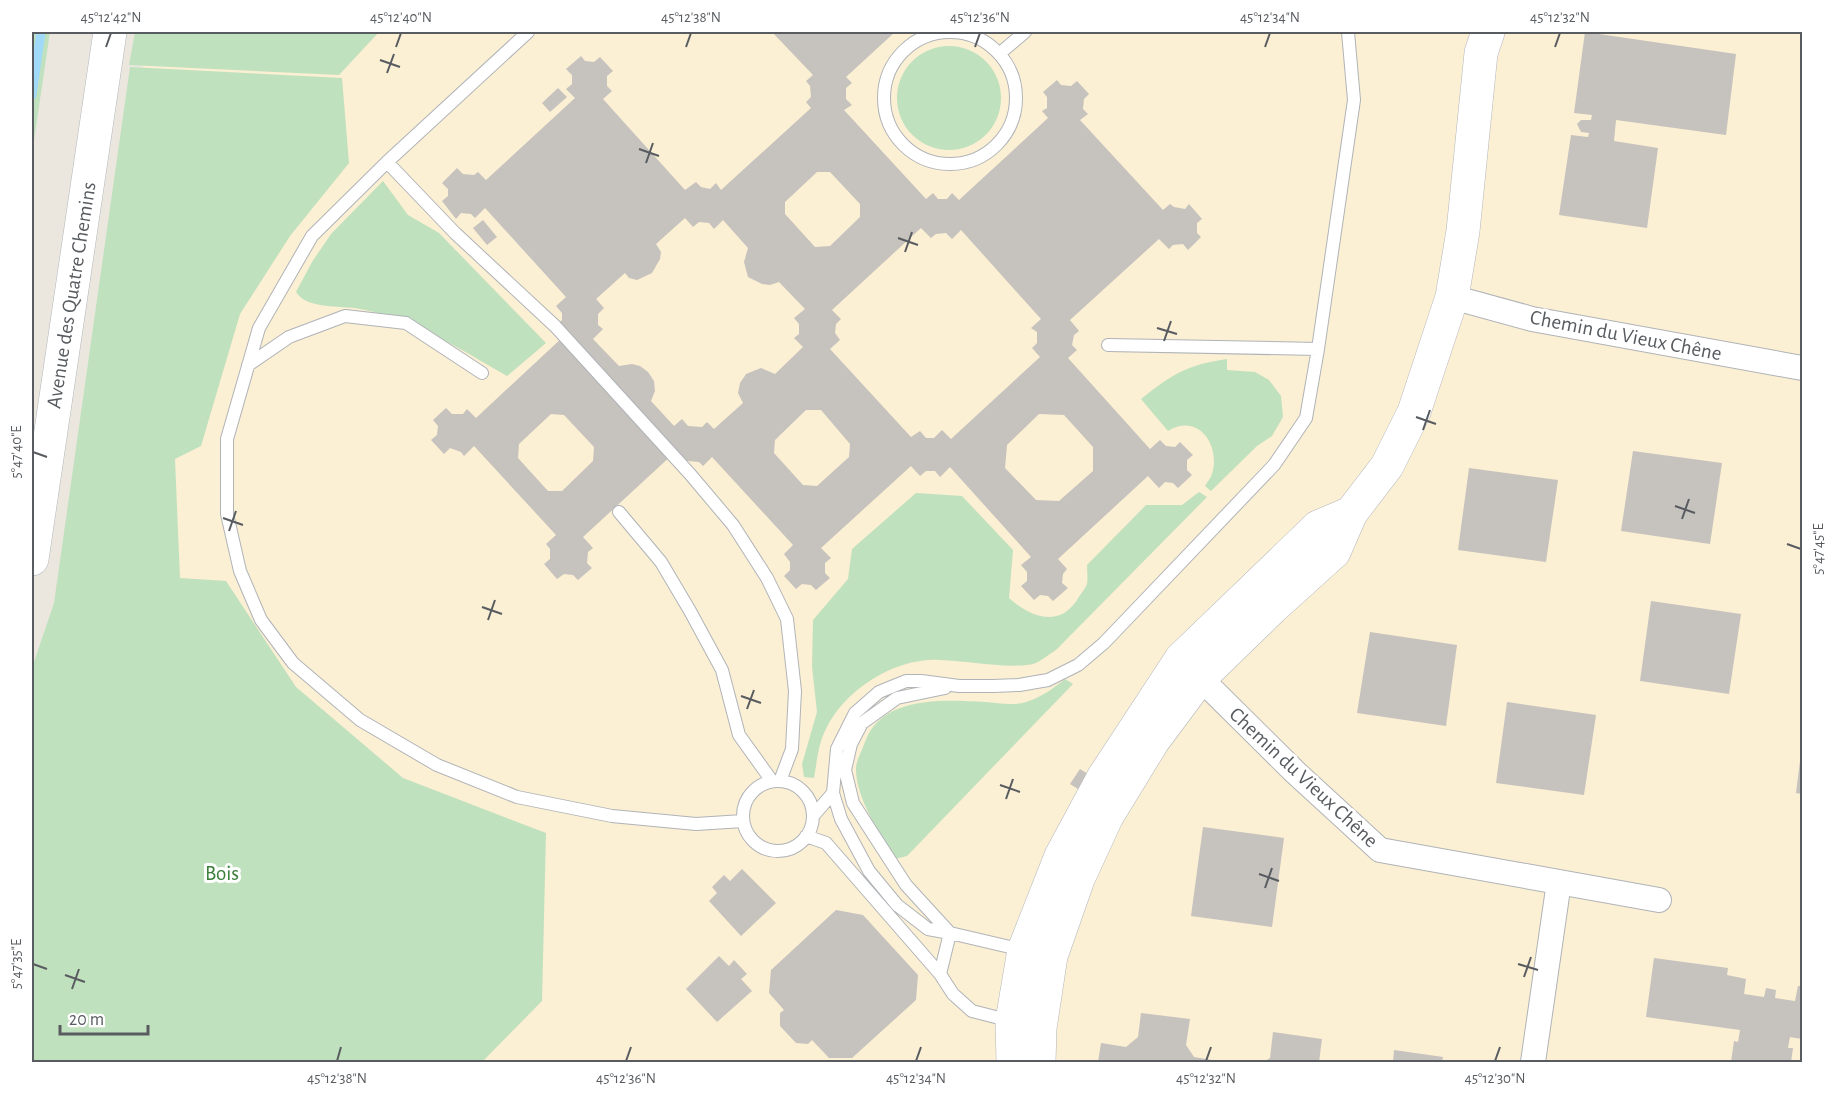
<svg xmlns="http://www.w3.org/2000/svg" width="1834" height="1094" viewBox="0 0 1834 1094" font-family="'Alegreya Sans',sans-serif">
  <rect width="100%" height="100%" fill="#ebe7df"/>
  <path fill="#fbefd4" d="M147,32H1802V1062H32L72,598Z"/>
  <path fill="#c0e1bd" d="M32,32H50L32,154Z
    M135,32H379L339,75L129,65Z
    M897 98a52 52 0 1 1 104 0a52 52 0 1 1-104 0Z
    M130,67L342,78L349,163L290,236L240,314L201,446L175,459L180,578L226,581L296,687L403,778L546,833L542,1001L482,1062H32V668L54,603Z
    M383,181L408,215L439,233L546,343L507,376C461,350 413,318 360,309C342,305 307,310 296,292L312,262L331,234Z
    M1227,359V370L1255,372L1269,380L1281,396L1283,417L1272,436L1257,446L1211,491L1205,486C1207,482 1211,478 1212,474C1221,445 1198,412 1168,431L1141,399C1173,374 1186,365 1227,359Z
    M1199,492L1207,497L1056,650C1049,654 1040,662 1033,664C1008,669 967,661 941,660C896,657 845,689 826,729C818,744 817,762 814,778L804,777L802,764L817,712L812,667L813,620L848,579L852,549L916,493L962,496L1013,550L1009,598C1029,616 1058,629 1077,600C1080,595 1085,589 1087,584C1088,579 1087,571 1087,565L1146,505H1182Z
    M1065,679L1073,684L907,856L895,859C880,834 855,797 856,767C857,759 862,750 865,742C882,695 945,700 985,702C998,703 1014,706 1026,702C1040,698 1054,688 1065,679Z"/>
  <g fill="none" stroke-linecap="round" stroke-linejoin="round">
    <path stroke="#a1d9f9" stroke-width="9" d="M32,95L41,32"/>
  </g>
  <path fill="#c6c2bd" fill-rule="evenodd" d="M772,32H895L846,77L852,83L846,88V99L852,105L844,110L926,199L933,193L938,199H947L952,193L959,200L1048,118L1042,111L1047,108V97L1043,92L1057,80L1061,85L1071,86L1077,81L1089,94L1084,99L1083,109L1088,114L1080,120L1163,210L1170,204L1174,207L1185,209L1189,204L1202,219L1197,223V233L1201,237L1188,250L1183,244L1173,245L1169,249L1159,239L1070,320L1079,331L1074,335L1072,345L1077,350L1068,358L1150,449L1160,440L1166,446L1175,447L1180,442L1193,455L1187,460V470L1192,475L1178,488L1173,483L1165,482L1159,488L1148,476L1058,559L1067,569L1063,574L1062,583L1068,588L1053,601L1048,596L1040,595L1034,600L1021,586L1027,581V572L1021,565L1031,557L950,467L940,477L935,471H926L920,476L911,466L821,548L831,558L825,563V573L830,578L816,590L811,585L802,584L796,589L784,576L790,570V562L784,554L793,545L712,457L703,466L699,462L688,461L683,465L673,454L583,537L593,548L588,552L587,563L592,568L578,580L573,575L564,574L557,579L544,564L550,559V549L546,544L556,535L474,446L464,456L461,452L450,448L444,454L431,440L437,435L438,426L433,420L446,408L452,414H463L467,409L476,418L564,336L555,326L562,320V313L556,306L566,297L485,208L475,218L471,214L461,213L456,219L442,201L448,196V189L442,183L457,168L463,174L474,175L478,172L486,180L575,98L566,89L572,84V75L566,69L581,56L585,61L594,62L600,57L613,71L607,76V86L612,91L603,99L685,190L696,182L701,187L710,189L716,183L721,190L811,108L806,102L811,97L810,86L806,81L813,75ZM817,172H830L860,204V217L830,246L815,247L785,214V202ZM685,218L693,227L699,222L709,223L714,229L723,220L748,248L744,262L748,277L762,284L770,285L779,282L805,309L794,318L799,324V334L794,338L803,347L775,374L761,368L746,374L740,383L738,393L743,403L714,429L707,422L702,427L688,426L682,419L674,426L651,401L655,391L654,381L648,372L640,366L632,364L619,366L593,339L603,329L598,325V314L604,308L596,299L625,273L629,278L637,280L652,273L660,259L661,252L656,244ZM921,228L931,238L936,234L946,233L952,239L961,230L1041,319L1031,328L1037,332V343L1032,348L1040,357L951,439L942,430L934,438H926L920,431L911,437L830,349L840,340L835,333L836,324L841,319L832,310ZM806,410H821L850,444L849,457L817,486L803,485L774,453L775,440ZM551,414L564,415L594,447L593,461L562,491H548L518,458L519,444ZM1039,414L1064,415L1093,447V471L1059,501L1036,500L1005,468L1007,445Z
    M1585,32L1736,54L1726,135L1616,120L1614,141L1658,148L1647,228L1559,215L1571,135L1588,137L1589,133L1581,132L1577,124L1581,120H1591L1592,115L1574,113Z
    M558,88L567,97L550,112L542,103Z
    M483,220L497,237L487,245L473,228Z
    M1633,451L1722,463L1710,544L1621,531Z
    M1469,468L1558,480L1546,562L1458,550Z
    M1651,601L1741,614L1729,694L1640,681Z
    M1370,632L1457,645L1446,726L1357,713Z
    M1507,702L1596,715L1584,795L1496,783Z
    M1801,753H1802V794L1796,793Z
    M1080,769L1088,774L1078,789L1070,784Z
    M1203,827L1284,838L1272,927L1191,916Z
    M742,869L776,903L741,936L709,901L717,893L712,887L724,875L730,881Z
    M836,910L863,915L918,975L916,1000L852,1058H829L812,1040L808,1044L796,1043L780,1026V1013L784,1010L769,993L771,970Z
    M719,956L729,966L734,960L747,974L741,979L752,991L717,1022L686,989Z
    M1654,958L1728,968L1727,975L1746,979L1744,994L1764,997L1766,988L1776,990L1775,998L1795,1001L1798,986H1802V1039L1790,1037L1788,1048H1793L1791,1062H1731L1734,1041L1738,1042L1740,1030L1646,1017Z
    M1141,1013L1190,1019L1186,1045L1194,1057L1224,1062H1098L1101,1043L1126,1047L1138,1037Z
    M1273,1032L1322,1039L1319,1062H1264L1270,1058Z
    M1394,1050L1443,1057L1442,1062H1393Z"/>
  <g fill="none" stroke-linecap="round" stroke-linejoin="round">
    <defs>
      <path id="lane" d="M528,32L387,162L312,236L259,328L227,439V514L240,571L261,620L293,663L360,720L437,765L517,797L612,816L696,824L743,821
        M884 98a66 66 0 1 1 132 0a66 66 0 1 1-132 0Z
        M999,54L1025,32
        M387,162L455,233L555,326L690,474L733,525L767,578L787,619L795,691L792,749L780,781
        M1108,345L1318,349
        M248,365L289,337L345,316L406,323L482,373
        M619,512L661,562L690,611L722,670L739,735L772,781
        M945,688L897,698L862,723L851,744L845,770L853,803L906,885L950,933L1023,950
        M743 816a35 35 0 1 1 70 0a35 35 0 1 1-70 0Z
        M833,793L841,819L869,871L897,905L928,929L950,933L940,974
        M813,816L833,793L837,749L855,713L879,692L906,681H921L959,686H993L1019,685L1048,680L1078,665L1104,643L1274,465L1306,418L1318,349L1354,100L1348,32
        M806,836L826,843L940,974L953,994L972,1011L1011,1021"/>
      <path id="street" d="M1452,297L1532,319L1802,368
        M1189,667L1296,773L1380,850L1659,900
        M1533,1062L1559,882"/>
      <path id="secondary" d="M32,559L110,32
        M1013,1062L1012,1021L1024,950L1061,856L1103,778L1181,659L1318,527L1351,513
        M1039,1062L1040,1028L1051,956L1078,879L1107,816L1153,741L1200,678L1272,608L1334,552L1351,513L1387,466L1414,412L1452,297L1463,231L1481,53L1488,32"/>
    </defs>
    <use href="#lane" stroke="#b0b3b7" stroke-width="14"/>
    <use href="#street" stroke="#b0b3b7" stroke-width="26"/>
    <use href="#secondary" stroke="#b1b5ba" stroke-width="34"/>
    <use href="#lane" stroke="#fff" stroke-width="12"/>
    <use href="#street" stroke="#fff" stroke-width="24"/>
    <use href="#secondary" stroke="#fff" stroke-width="33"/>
  </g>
  <path fill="none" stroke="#585c60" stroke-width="2" d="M106,47L111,33M396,47L401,33M686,47L691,33M975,47L980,33M1265,47L1270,33M1555,47L1560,33M380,60L400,67M387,73L394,54M639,149L659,156M646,163L653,143M898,238L918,245M905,252L912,232M1157,328L1177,334M1164,341L1171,321M1416,417L1436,424M1423,430L1430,410M33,452L47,457M1675,506L1695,513M223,518L243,525M1682,519L1689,499M229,531L236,511M1787,544L1801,549M482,607L502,614M488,620L495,600M741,696L761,703M747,709L754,690M1000,785L1020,792M1006,799L1013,779M1259,874L1279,881M1265,888L1272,868M33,964L47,969M1518,964L1538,970M65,975L85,982M1524,977L1531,957M72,989L79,969M337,1061L341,1047M626,1061L631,1047M916,1061L921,1047M1206,1061L1211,1047M1495,1061L1500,1047"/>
  <g text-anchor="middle" stroke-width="6" stroke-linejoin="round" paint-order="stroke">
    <g font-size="21" fill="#585c60" stroke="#fff">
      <text transform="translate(71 295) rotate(-81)" y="7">Avenue des Quatre Chemins</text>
      <text transform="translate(1626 335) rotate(11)" y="7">Chemin du Vieux Chêne</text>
      <text transform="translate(1304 777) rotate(43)" y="7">Chemin du Vieux Chêne</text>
    </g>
    <g font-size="21" fill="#3b7e39" stroke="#fff">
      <text x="222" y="880">Bois</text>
    </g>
  </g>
  <rect width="1834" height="1094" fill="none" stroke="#ffffff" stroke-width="66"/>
  <path d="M60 1025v9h88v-9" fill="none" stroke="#585c60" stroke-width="3"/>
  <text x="69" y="1025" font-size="18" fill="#585c60" stroke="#ffffff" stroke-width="4.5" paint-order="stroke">20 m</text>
  <rect x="33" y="33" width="1768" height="1028" fill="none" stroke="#585c60" stroke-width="2"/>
  <g font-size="15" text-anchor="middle" fill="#585c60">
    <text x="111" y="22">45°12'42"N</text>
    <text x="401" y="22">45°12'40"N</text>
    <text x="691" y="22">45°12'38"N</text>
    <text x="980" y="22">45°12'36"N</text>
    <text x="1270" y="22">45°12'34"N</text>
    <text x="1560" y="22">45°12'32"N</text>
    <text transform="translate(16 452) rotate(-90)" y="5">5°47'40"E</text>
    <text transform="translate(1818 549) rotate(-90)" y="5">5°47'45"E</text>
    <text transform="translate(16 964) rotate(-90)" y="5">5°47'35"E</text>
    <text x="337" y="1083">45°12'38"N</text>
    <text x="626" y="1083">45°12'36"N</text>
    <text x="916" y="1083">45°12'34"N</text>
    <text x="1206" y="1083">45°12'32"N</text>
    <text x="1495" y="1083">45°12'30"N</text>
  </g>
</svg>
